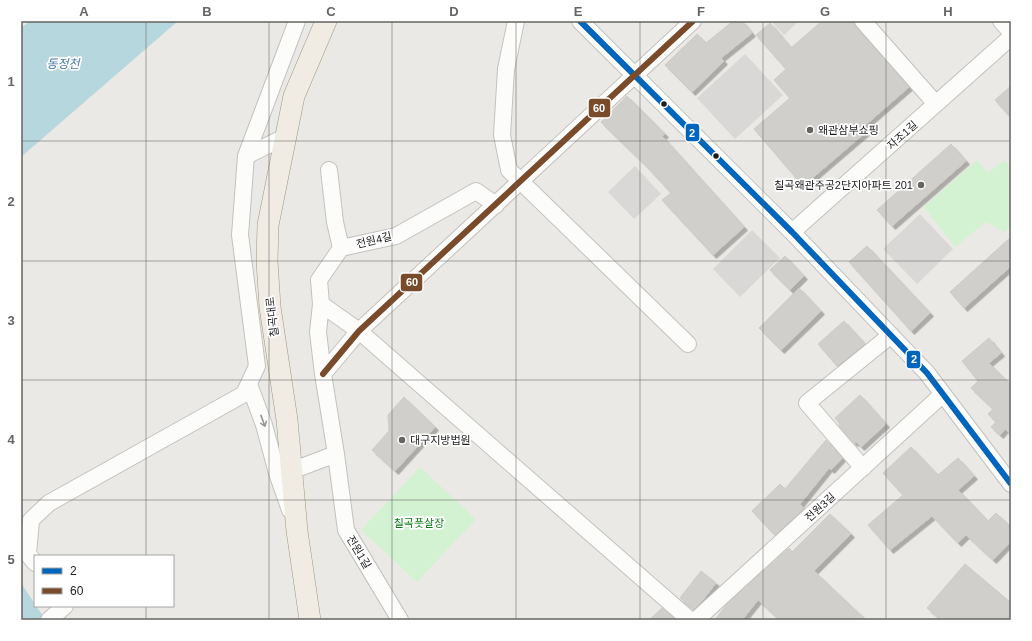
<svg xmlns="http://www.w3.org/2000/svg" width="1032" height="641" viewBox="0 0 1032 641" font-family="Arial,'Noto Sans KR',sans-serif">
  <defs>
    <filter id="shadow"><feDropShadow dx="3.5" dy="3.5" stdDeviation="0" flood-color="#0004"/></filter>
  </defs>
  <rect width="100%" height="100%" fill="#ebe9e5"/>
  <path fill="#d9d8d6" d="M771,21H799L784,35Z
    M745,54L783,95L735,139L697,98Z
    M635,166L661,194L634,219L608,192Z
    M920,214L953,249L917,284L883,249Z
    M752,230L780,258L740,297L713,269Z"/>
  <path fill="#d2f2d2" d="M977,160L988,173L1004,160L1011,168V226L1004,232L986,222L955,247L924,207Z
    M420,467L476,519L417,582L361,530Z"/>
  <path fill="#b7d7df" d="M30,21H178L21,157V28Z
    M21,583L35,604V606H36L46,620H21Z"/>
  <path fill="#d1cfcc" stroke="#cecbc6" filter="url(#shadow)" d="M733,21H742L752,33L721,58L724,61L692,92L665,65L697,34L706,43Z
    M822,21H854L856,27L909,87L862,128L866,132L803,186L754,129L790,98L774,80L786,69L756,35L770,23L791,48Z
    M1011,86V118L995,100Z
    M627,96L665,134L662,136L744,227L713,255L662,200L671,193L648,168L601,122Z
    M951,144L966,161L892,226L877,210Z
    M1011,237V266L964,308L950,292Z
    M867,246L930,313L911,331L849,262Z
    M785,256L804,276L790,290L770,270Z
    M799,288L821,311L781,350L759,328Z
    M844,321L865,344L837,366L818,344Z
    M989,338L1001,353L989,363L1011,385V435L1005,429L1000,435L991,427L996,422L988,414L993,409L971,388L978,381L962,361Z
    M860,395L886,424L861,447L856,442L854,443L839,426L840,424L835,418Z
    M404,397L435,427L395,471L372,450L389,431L388,415Z
    M826,440L842,458L831,470L829,468L800,504L804,508L775,535L752,511L780,484L785,489Z
    M911,447L938,475L958,458L974,476L958,490L988,521L996,513L1011,527V541L993,560L966,535L958,543L932,516L890,550L868,525L903,495L883,473Z
    M830,514L851,534L814,571L866,620H780L758,600L742,620H715L727,604L789,548L792,552Z
    M965,564L1011,603V620H942L927,608Z
    M701,571L716,583L702,601L694,609L680,598Z
    M662,608L676,620H649Z"/>
  <g fill="none" stroke-linecap="round" stroke-linejoin="round">
    <defs>
      <path id="minor" d="M516,21L506,69L502,135L509,170L688,344
        M580,21L792,232L927,373L1011,484
        M863,21L936,104
        M1001,21L1011,32
        M246,156L285,137
        M329,170L335,222L341,248L396,236L476,191L496,205
        M792,232L1011,37
        M321,304L359,331L690,620
        M323,374L359,331L693,21
        M249,384L264,425L277,473L290,510
        M336,454L346,530L400,620
        M863,468L807,403L891,335
        M291,471L336,454L323,374L318,332L321,304L319,280L341,248
        M35,563L28,554L31,520L49,503L244,394L257,366L240,235L246,156L297,21
        M49,620L65,606
        M696,620L943,394"/>
      <path id="major" d="M310,620L297,531L287,420L270,307L267,261L268,225L294,96L326,21"/>
    </defs>
    <use href="#minor" stroke="#c3c2c1" stroke-width="18"/>
    <use href="#major" stroke="#a19781" stroke-width="22"/>
    <use href="#minor" stroke="#fcfcfb" stroke-width="16"/>
    <use href="#major" stroke="#f0ebe3" stroke-width="21"/>
    <defs>
      <path id="bus-1" d="M580,21L792,232L927,373L1011,484"/>
      <path id="bus-2" d="M323,374L359,331L693,21"/>
    </defs>
    <use href="#bus-1" stroke="#fff" stroke-width="9"/>
    <use href="#bus-2" stroke="#fff" stroke-width="9"/>
    <use href="#bus-1" stroke="#0065bd" stroke-width="6"/>
    <use href="#bus-2" stroke="#7a4b2a" stroke-width="6"/>
  </g>
  <defs><path id="oneway-shaft" d="M-6 0H5M1.5-3L5.5 0L1.5 3" fill="none" stroke-width="1.6" stroke-linecap="round" stroke-linejoin="round"/></defs>
  <use stroke="#979797" href="#oneway-shaft" transform="translate(263 421) rotate(70)"/>
  <path fill="none" stroke="#646462" stroke-width="1" stroke-opacity="0.55" d="M146,21V556M269,21V620M392,21V620M516,21V620M640,21V620M763,21V620M886,21V620M21,141H1011M21,261H1011M21,380H1011M21,500H1011M146,606V620"/>
  <g fill="#1c1c1c" stroke="#fff" stroke-width="1.5">
    <circle cx="664" cy="104" r="3.5"/>
    <circle cx="716" cy="156" r="3.5"/>
  </g>
  <g fill="#646462" stroke="#fff" stroke-width="1.5">
    <circle cx="810" cy="130" r="4"/>
    <circle cx="921" cy="185" r="4"/>
    <circle cx="402" cy="440" r="4"/>
  </g>
  <g text-anchor="middle" stroke-width="3.5" stroke-linejoin="round" paint-order="stroke">
    <g font-size="11" fill="#1c1c1c" stroke="#fff" text-anchor="start">
      <text x="818" y="134">왜관삼부쇼핑</text>
      <text x="913" y="189" text-anchor="end">칠곡왜관주공2단지아파트 201</text>
      <text x="410" y="444">대구지방법원</text>
    </g>
    <g font-size="11" fill="#1c1c1c" stroke="#fff">
      <text transform="translate(902 135) rotate(-42)" y="4">자조1길</text>
      <text transform="translate(374 240) rotate(-14)" y="4">전원4길</text>
      <text transform="translate(272 317) rotate(-97)" y="4">칠곡대로</text>
      <text transform="translate(820 507) rotate(-42)" y="4">전원3길</text>
      <text transform="translate(359 552) rotate(59)" y="4">전원1길</text>
    </g>
    <g font-size="11" fill="#0a7b14" stroke="#fff">
      <text x="419" y="527">칠곡풋살장</text>
    </g>
    <g font-size="12" font-style="italic" fill="#487aad" stroke="#fff">
      <text x="63" y="68">동정천</text>
    </g>
  </g>
  <g stroke="#fff" stroke-width="1.5">
    <rect x="588" y="98" width="23" height="20" rx="4" fill="#7a4b2a"/>
    <rect x="685" y="123" width="15" height="19" rx="4" fill="#0065bd"/>
    <rect x="400" y="273" width="23" height="19" rx="4" fill="#7a4b2a"/>
    <rect x="906" y="350" width="15" height="19" rx="4" fill="#0065bd"/>
  </g>
  <g font-size="11" text-anchor="middle" font-weight="bold" fill="#fff">
    <text x="599" y="112">60</text>
    <text x="692" y="137">2</text>
    <text x="412" y="286">60</text>
    <text x="914" y="363">2</text>
  </g>
  <rect width="1032" height="641" fill="none" stroke="#ffffff" stroke-width="44"/>
  <rect x="34" y="555" width="140" height="52" fill="#ffffff" stroke="#a4a4a4"/>
  <rect x="42" y="568" width="20" height="6" fill="#0065bd" stroke="#a4a4a4"/>
  <text x="70" y="575" font-size="12" fill="#1c1c1c">2</text>
  <rect x="42" y="588" width="20" height="6" fill="#7a4b2a" stroke="#a4a4a4"/>
  <text x="70" y="595" font-size="12" fill="#1c1c1c">60</text>
  <rect x="22" y="22" width="988" height="597" fill="none" stroke="#646462" stroke-width="1.5"/>
  <g font-size="13" text-anchor="middle" font-weight="bold" fill="#646462">
    <text x="84" y="16">A</text>
    <text x="207" y="16">B</text>
    <text x="331" y="16">C</text>
    <text x="454" y="16">D</text>
    <text x="578" y="16">E</text>
    <text x="701" y="16">F</text>
    <text x="825" y="16">G</text>
    <text x="948" y="16">H</text>
    <text x="11" y="86">1</text>
    <text x="11" y="206">2</text>
    <text x="11" y="325">3</text>
    <text x="11" y="444">4</text>
    <text x="11" y="564">5</text>
  </g>
</svg>
